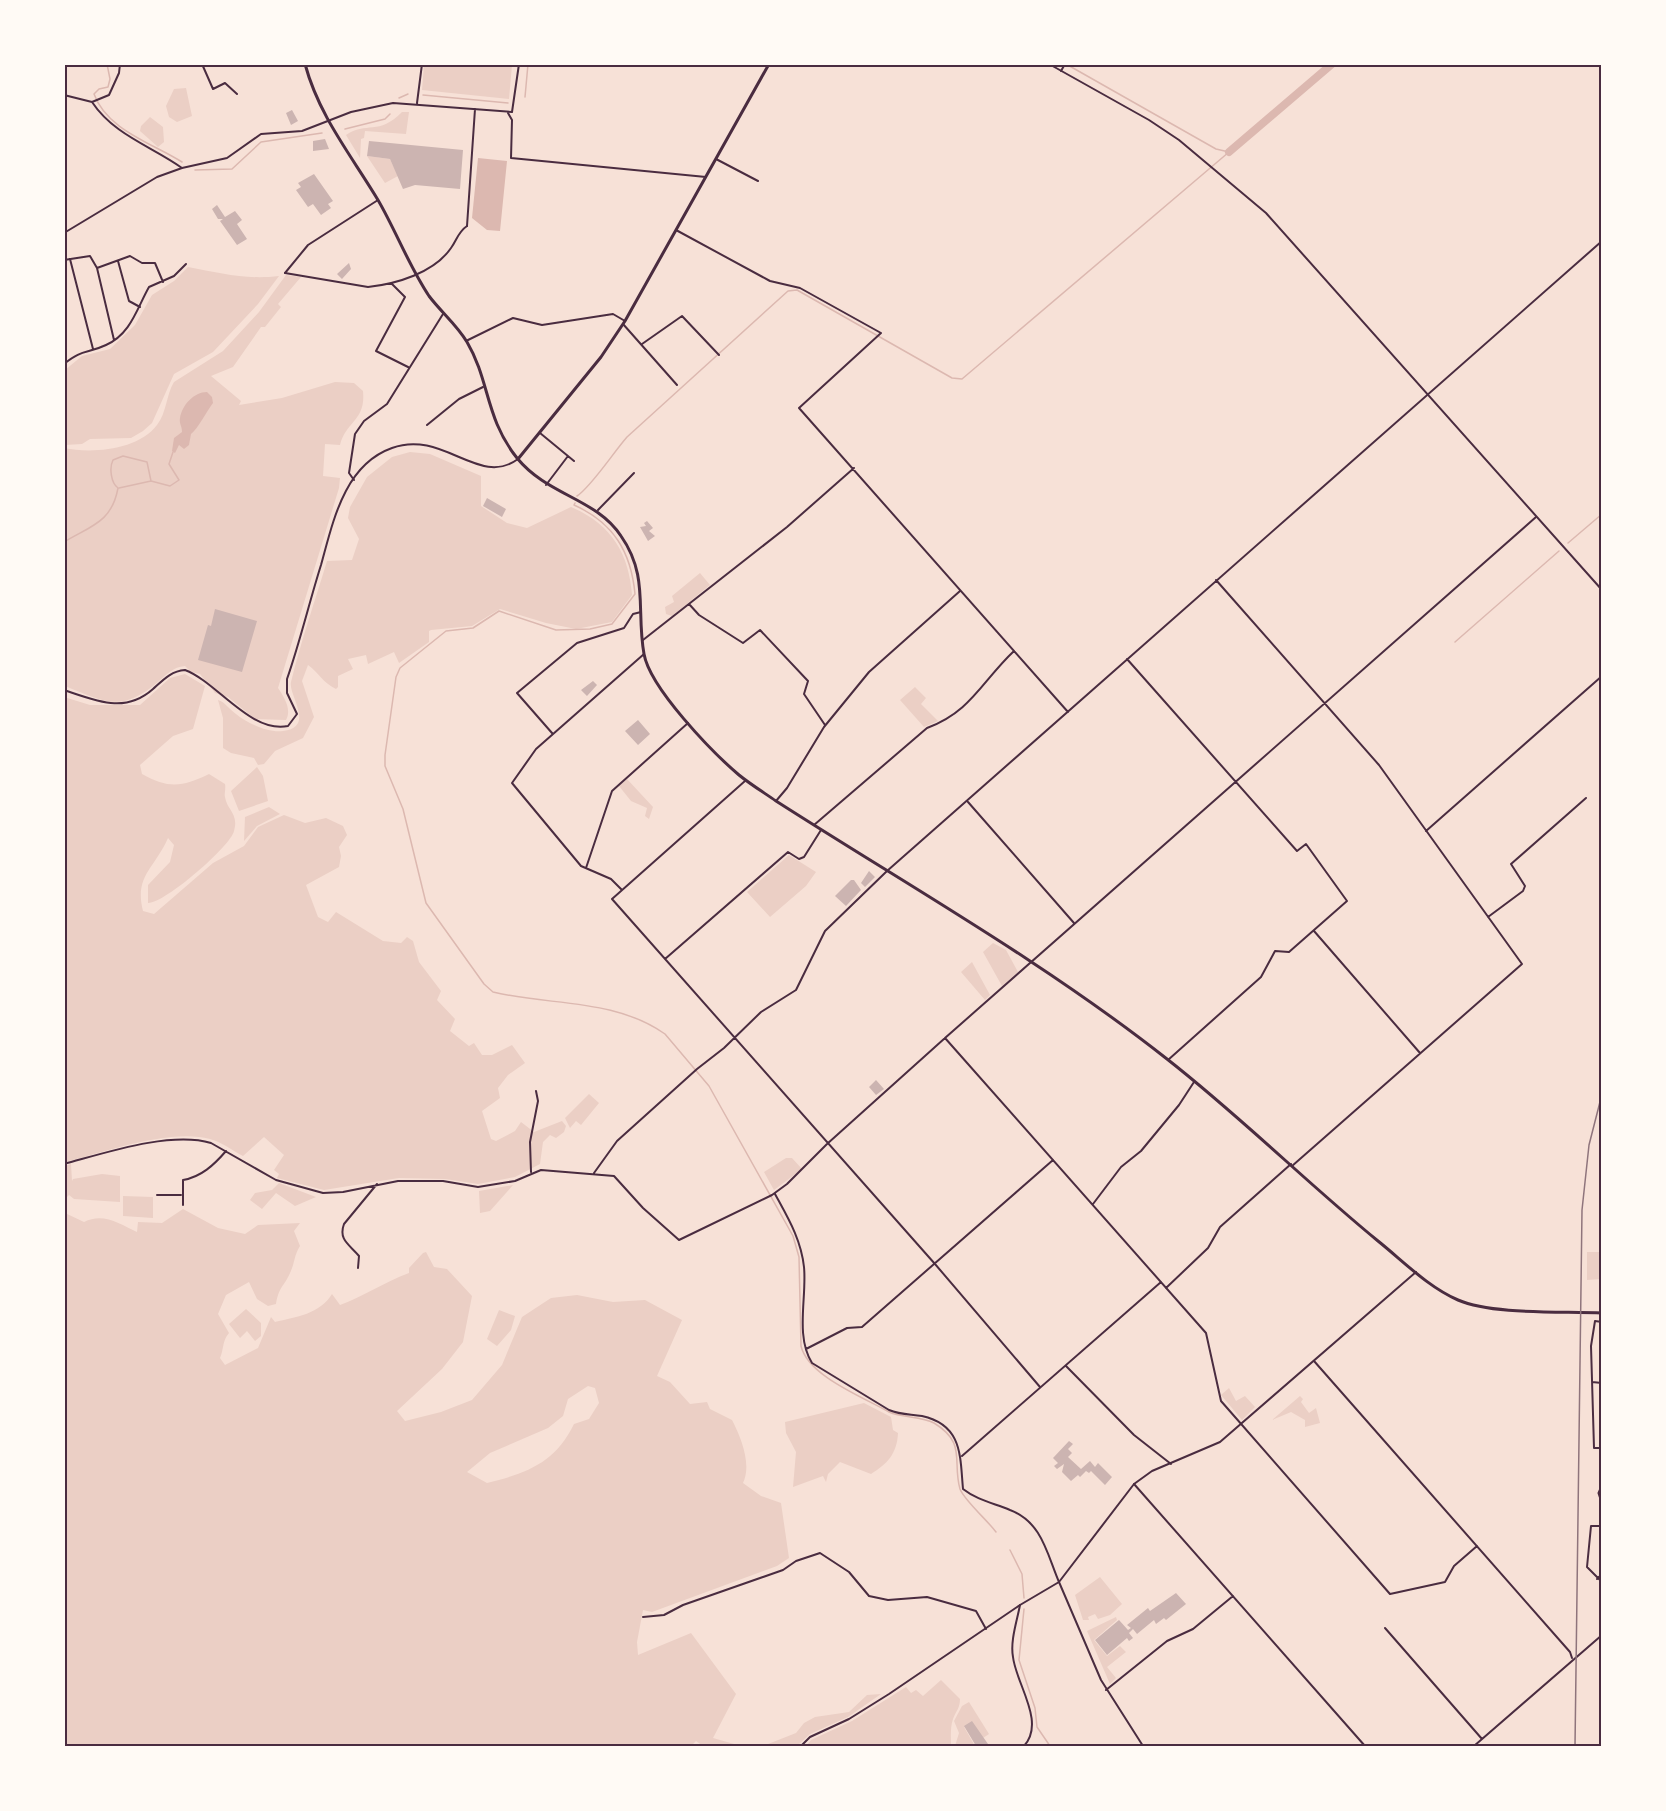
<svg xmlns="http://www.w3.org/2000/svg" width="1666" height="1811" viewBox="0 0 1666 1811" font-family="Roboto,sans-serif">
  <rect width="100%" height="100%" fill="#f7e1d7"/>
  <path fill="#ebcfc5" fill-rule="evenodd" d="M424,65H512L509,99L422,90Z
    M186,88L192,116L177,122L169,117L166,106L174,89Z
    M402,112H409L406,134L365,131L364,138L361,139L360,158L346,135C366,121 379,136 402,112Z
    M150,117L163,127L164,142L158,147L140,131L141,126Z
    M367,156L390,159L398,176L385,183Z
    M188,267C220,273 246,280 279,276L258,304L213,352L174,374L152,423L143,431L131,438L90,439L82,444L65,445V370L82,356L110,349L135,325L152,295L174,281Z
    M286,275L301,277L278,304L281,307L265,327H261L233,367L211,376L241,401L239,405L282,398L335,382L354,383L363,391C366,421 346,421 340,445L325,444L323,476L340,478L339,488L278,688C284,697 292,709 286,720L255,719L228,697L215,693L200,674L191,672L185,666C173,667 167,674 158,682C121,713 105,702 65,686L64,448C92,454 138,450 157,425C167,412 166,395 174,382L223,351L259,312Z
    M410,452L430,454L481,476V506L507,523L527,528L571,507C611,524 629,553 632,595L612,622L576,629L546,623L500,609L472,626L431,630L429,631V642L399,663L394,652L368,664L366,655L348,659L353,669L338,676V687L336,689C323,683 319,673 308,665L302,681L314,717L303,738L275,751L264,764L258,765L254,758L231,753L223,748V718L218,700C225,702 229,709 236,714C247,723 268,733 283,731C316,727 288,695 291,682C301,641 315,601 327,561L352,560L359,539L348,518L350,507L367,477L392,457Z
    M700,573L710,585L672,616L666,614L665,607L674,602L672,596Z
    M185,674L205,686L193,729L173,736L140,765L142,774C169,789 182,787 209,774L225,784C226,789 224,794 225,797C227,810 239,814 234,831C231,846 164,904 148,903V885L170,862L174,845L168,838C155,868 134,876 143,911L154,914L213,863L244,846L258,827L284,815L305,823L326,818L343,826L347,835L339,847L341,856L339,867L306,885L318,917L328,922L336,912L383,941L401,943L407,937L413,941L419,962L441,991L437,1000L455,1019L450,1031L469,1046L474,1043L482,1055H492L512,1045L525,1063L508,1075L498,1088L500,1098L482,1111L491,1139L496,1141L515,1131L521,1122L534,1132L562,1121L566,1126L564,1132L556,1138L550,1135L543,1142L540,1164L515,1177L478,1184L445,1179L399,1178L324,1190L277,1178L279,1174L274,1170L284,1155L264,1137L243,1156C233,1151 222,1142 210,1139C170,1128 105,1152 65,1162L64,697L90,705H140L170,678Z
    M915,687L926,698L921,704L938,721L924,727L900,700Z
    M257,767L263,776L268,801L239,811L231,791Z
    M627,779L653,807L649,819L645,816L647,808L631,801L619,786Z
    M269,807L280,814L257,826L244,841L245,817Z
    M789,855L816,872L806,886L770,917L747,892Z
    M993,943L1006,950L1018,972L1002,986L983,952Z
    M972,962L990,995L985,1000L961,972Z
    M589,1094L599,1103L581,1125L576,1121L570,1128L565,1118Z
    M786,1158H792L802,1169L774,1190L764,1172Z
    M71,1164L72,1181L73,1179L102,1174L120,1176V1202L74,1199L69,1195L65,1199V1166Z
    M279,1183L316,1197L295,1206L276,1193L262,1209L250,1200L255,1193L272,1190Z
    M513,1185L490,1211L480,1213L479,1191Z
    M123,1196L153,1197V1218L123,1216Z
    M183,1209L218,1228L245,1234L258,1225L300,1223L294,1231L300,1246C294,1255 295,1263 290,1273C284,1287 279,1286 276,1304L268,1306L257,1299L249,1282L226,1295L218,1314L229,1333C222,1341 224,1349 220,1358L225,1365L258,1348L271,1317L275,1322C296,1317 320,1314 332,1294L340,1305C364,1296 385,1282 409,1273V1268L423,1253L426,1252L434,1267L447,1269L472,1296L463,1342L442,1369L397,1411L405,1421L441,1412L472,1400L502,1365L522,1317L551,1298L577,1295L613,1302L645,1300L682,1320L657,1376L670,1382L690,1404L707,1402L710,1409L732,1420C741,1437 752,1465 743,1483L761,1496L781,1503L789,1558L777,1566L652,1612L643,1610L637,1642L638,1655L691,1633L736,1694L713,1738L741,1746H703L696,1741L691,1746H65V1213L84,1222C103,1212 120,1224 137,1232L138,1222L162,1223ZM588,1386L595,1388L599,1403L589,1419L574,1424C555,1463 527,1473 487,1483L467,1472L490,1453L548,1428L563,1416L568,1399Z
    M1587,1252H1601V1279L1587,1280Z
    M246,1309L261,1323V1336L255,1341L247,1331L240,1338L229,1324Z
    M499,1310L515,1316L511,1330L497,1346L487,1339Z
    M1229,1388L1236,1401L1245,1396L1255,1407L1242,1420L1221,1395Z
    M1300,1396L1303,1399L1301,1402L1309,1413L1316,1408L1320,1423L1305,1427V1420L1291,1412L1272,1420Z
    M864,1403L891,1417L893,1430L898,1433C897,1454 887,1464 871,1474L840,1462L828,1474L826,1482L823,1476L793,1487L796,1452L786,1433L785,1422Z
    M1100,1577L1122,1604L1110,1615L1098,1619L1095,1614L1088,1617L1089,1620H1083L1075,1595Z
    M1116,1617L1117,1620L1094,1640L1107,1656L1120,1646L1126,1652L1107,1667L1116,1678L1110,1684L1087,1631Z
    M941,1680L960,1699C960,1708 956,1711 953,1719C950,1728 951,1738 951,1746H806L811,1740L852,1721L906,1687L911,1693L916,1690L923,1696Z
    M881,1694L848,1717L810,1734L797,1746H763L796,1733L804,1723L815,1717L849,1712L867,1695Z
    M969,1702L989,1734L983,1738L964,1727L975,1746H955L959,1733L954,1721L962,1706Z"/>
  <path fill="#dcb8b0" d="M478,158L507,161L500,231L487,230L472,218Z
    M207,392L212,397L213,403C206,412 198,429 191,434L189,445L184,449L179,445L175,453L172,451L174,438L182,432C182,426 179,424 180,418C182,405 194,392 207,392Z"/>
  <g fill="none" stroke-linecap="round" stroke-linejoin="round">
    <path stroke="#dcb8b0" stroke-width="1.5" d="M107,64L110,79L108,87L99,89L94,94C107,130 152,143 182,162
      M1066,64L1216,149L1229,152
      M423,95L508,103
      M525,97L528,64
      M399,98L408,94
      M345,129L385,119L390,114
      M195,170L232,169L261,142L322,133
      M119,488L151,481
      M577,496C591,487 613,453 627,437L788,291L797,290L952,378L962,379L1229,152
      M575,503L574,505C614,523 631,552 635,594L612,624L590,629L556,630L499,611L473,628L446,631L400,668L396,677L385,755V766L403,809L426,903L484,984L493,992C550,1006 614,998 665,1034L709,1086L793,1236L799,1257L801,1346C808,1376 863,1397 889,1412C903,1418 921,1416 934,1423C967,1443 952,1461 960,1489C964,1500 988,1521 996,1532
      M64,542C91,526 112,522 118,488C111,483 109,468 113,460L123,456L147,462L151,481L170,486L179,480L169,464L173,452
      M1568,543L1602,514
      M1455,642L1559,551
      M1010,1550L1022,1574L1024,1598
      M1024,1609L1019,1660L1035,1708L1037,1727L1050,1746"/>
    <path stroke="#dcb8b0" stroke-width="8" d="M1229,152L1332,64"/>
  </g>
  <path fill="#ccb4b1" d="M292,110L298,121L291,125L286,113Z
    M325,139L329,149L313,151V141Z
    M369,141L463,150L460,189L415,185L403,189L390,159L367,156Z
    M314,174L333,201L328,204L331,208L321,215L313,204L308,207L296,190L301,187L298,183Z
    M217,205L225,217L235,211L242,220L237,224L247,239L237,245L220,221L223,219H218L212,209Z
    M349,263L351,269L342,279L337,274Z
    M487,498L506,509L502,517L483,506Z
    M647,521L653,528L649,531L655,536L648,541L640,527L646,526L644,523Z
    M215,609L257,621L242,672L198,660L208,625L211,626Z
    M593,681L597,685L587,696L581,690Z
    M638,720L650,734L638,745L625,731Z
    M869,871L875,877L865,887L861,883Z
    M851,880H854L861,890L846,906L835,896Z
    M876,1080L884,1089L876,1095L869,1087Z
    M1069,1441L1073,1444L1068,1449L1072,1453L1068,1457L1081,1469L1090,1461L1095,1467L1098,1463L1112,1477L1105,1485L1091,1471L1089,1473L1086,1471L1080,1477L1078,1475L1071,1481L1062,1472L1064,1464L1057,1469L1054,1466L1058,1463L1053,1458Z
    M1176,1593L1186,1604L1166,1620L1164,1618L1156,1624L1154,1620L1137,1634L1133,1629L1129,1633L1133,1638L1129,1641L1127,1638L1107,1655L1095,1640L1119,1620L1128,1630L1131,1628L1127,1625L1148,1608L1150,1611Z
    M972,1721L988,1744L987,1746H976L964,1726Z"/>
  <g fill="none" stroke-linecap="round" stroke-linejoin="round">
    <path stroke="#4a2c40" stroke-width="2" d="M202,64L213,89L225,83L237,94
      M1061,71L1065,64
      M64,95L92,102L109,95L119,73L120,64
      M92,102C114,135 151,146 182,168
      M508,113L512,120L511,158L706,177
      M716,159L758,181
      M676,230L770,281L800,288L881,333L799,408L1068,712
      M70,259L93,349
      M64,260L90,256L97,268L114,340
      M118,261L129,301L140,307
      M97,268L130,256L142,263H155L163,282
      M285,273L368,287C396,284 434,273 451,248C457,240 458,232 467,226
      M391,283L405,297L376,351L408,367
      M623,324L677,385
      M466,341L513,318L542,325L613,314L625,321
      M642,344L682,316L719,355
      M64,364C82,349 87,354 106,345C131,334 137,308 149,287L174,276L186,264
      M427,425L459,399L483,387
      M540,433L574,461
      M354,480L349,473L355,434L364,421L387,404L443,314
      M546,485L568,456
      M598,510L634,473
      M1216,580L1379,765L1522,964L1292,1166
      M689,604L699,615L743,643L760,630L808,681L804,694L825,725
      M643,640L787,527L854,468
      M1127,659L1297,851L1306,844L1347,901L1289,952L1275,951L1261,977L1168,1060
      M552,733L517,693L577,643L624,628L633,614L641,612
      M745,781L612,899L935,1264L1040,1387
      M776,801L787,788L824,727L869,672L960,591
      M968,802L1074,923
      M814,825L927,728C971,712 982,681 1014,651
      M1426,831L1602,676
      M586,868L612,791L688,723
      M621,889L611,879L581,866L512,783L536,749L644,654
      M1488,917L1523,891L1525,886L1511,864L1586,798
      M1314,931L1420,1053
      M665,959L788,852L799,859L804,857L821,830
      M945,1038L1206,1333L1221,1401L1390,1594L1445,1582L1454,1566L1477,1546
      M64,1164C105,1153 170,1131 211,1143L276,1180L323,1193L343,1192L398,1181H443L478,1187L515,1181L541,1170L614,1176L643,1208L679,1240L772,1195L787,1184L827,1144L945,1038L1536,517
      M531,1172L530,1142L538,1101L536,1091
      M594,1173L617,1141L697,1069L724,1048L761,1012L796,990L825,931L887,871L1602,241
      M775,1194C788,1218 801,1239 804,1267C807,1297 795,1336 812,1363L889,1410C901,1415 911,1414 922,1416C963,1425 960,1457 963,1489C977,1500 993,1503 1010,1510C1042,1522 1047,1554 1059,1582
      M157,1195H181
      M1093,1204L1121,1167L1141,1151L1179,1105L1194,1082
      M183,1205V1180C201,1177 214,1165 226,1151
      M358,1268L359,1256C350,1245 338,1240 344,1224L377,1184
      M1166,1288L1208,1248L1220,1227L1291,1164
      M1602,1322L1595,1321L1591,1346L1594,1448H1602
      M806,1349L847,1328L862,1327L1053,1160
      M1314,1361L1570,1652L1572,1658
      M1066,1366L1134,1435L1171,1464
      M1592,1382L1602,1383
      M962,1456L1161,1282
      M1134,1484L1365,1746
      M1602,1526H1591L1587,1567L1602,1582
      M1597,1579L1602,1574
      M1020,1605C1017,1621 1010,1641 1013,1657C1016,1684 1046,1722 1024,1746
      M643,1617L664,1615L683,1605L783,1570L796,1561L820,1553L849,1572L869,1596L888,1600L927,1597L976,1611L986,1629
      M1385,1628L1482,1739
      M1106,1690L1167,1641L1193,1629L1233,1596
      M1474,1746L1602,1635"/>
    <path stroke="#4a2c40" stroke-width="2" d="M1049,64L1149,120L1179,140L1266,213L1602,590
      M417,103L422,64
      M467,226L475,109
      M64,233L157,177L182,168L227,158L261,134L302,131L351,112L393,103L512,112L519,64
      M285,273L308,245L378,200
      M64,690C97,701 125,714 153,689C163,680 171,671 185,670C217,682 251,734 288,726L297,714L287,693V679C300,642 309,603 321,565C333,522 344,465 392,448C443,429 479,488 518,459
      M1059,1582L1101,1680L1143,1746
      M801,1746L810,1737L849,1719L889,1694L1020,1605L1059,1582L1134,1484L1152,1471L1220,1442L1416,1272"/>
    <path stroke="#4a2c40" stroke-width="3" d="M518,459L601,357L625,321L769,64
      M1602,1486L1599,1493L1602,1502"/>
    <path stroke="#4a2c40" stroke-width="3" d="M305,64C319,116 351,155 378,200C396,231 409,266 429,296C441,312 457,325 467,342C490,381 485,418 517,458C548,496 596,498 621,536C649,576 636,610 644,654C650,688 712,752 739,775C750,784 763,792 776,801C907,885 1044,962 1167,1059C1240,1116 1306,1182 1378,1241C1403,1261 1428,1287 1458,1300C1493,1315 1562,1311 1602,1313"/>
    <path stroke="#8f747c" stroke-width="1.5" d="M1575,1746L1582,1210L1589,1145L1602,1094"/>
  </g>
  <rect width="1666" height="1811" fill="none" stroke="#fffaf5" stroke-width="132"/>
  <rect x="66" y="66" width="1534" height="1679" fill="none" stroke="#4a2c40" stroke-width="2"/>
</svg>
